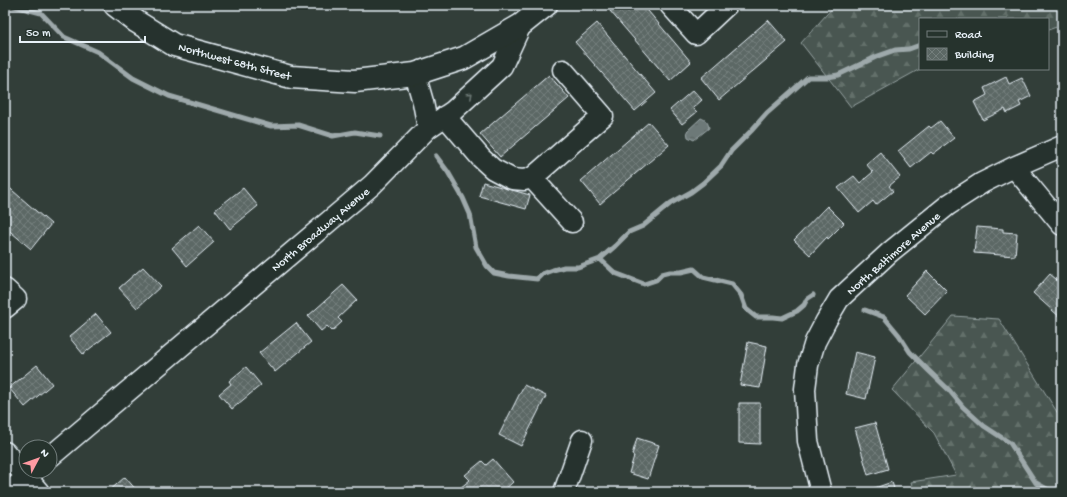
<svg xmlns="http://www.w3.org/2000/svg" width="1067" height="497" viewBox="0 0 1067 497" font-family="'Gochi Hand',sans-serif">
  <defs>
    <pattern id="forest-firs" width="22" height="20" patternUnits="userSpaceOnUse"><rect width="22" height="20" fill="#495651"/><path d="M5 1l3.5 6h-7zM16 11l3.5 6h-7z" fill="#636f6b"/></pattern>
    <pattern id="water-ripples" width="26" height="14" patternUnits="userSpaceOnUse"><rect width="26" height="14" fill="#6d7978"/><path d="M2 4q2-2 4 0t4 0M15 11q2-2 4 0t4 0" fill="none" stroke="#5b6363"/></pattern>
    <pattern id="building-cross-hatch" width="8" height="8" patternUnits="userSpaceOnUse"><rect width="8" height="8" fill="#5c6865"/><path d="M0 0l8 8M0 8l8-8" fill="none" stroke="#737e7c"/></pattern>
  </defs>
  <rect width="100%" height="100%" fill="#323e39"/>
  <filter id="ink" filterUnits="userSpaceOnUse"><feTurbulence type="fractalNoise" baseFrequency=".025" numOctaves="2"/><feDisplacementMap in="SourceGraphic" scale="8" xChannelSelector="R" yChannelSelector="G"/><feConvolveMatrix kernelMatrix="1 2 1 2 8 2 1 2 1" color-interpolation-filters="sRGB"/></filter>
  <g filter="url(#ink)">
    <path fill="url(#forest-firs)" stroke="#98a4a4" d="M835,5H1062V25L1048,30V19H920V69L851,107L801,43Z
      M953,316L999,319L1062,420V492H914L911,482L956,475L934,433L892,390Z"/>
    <path fill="url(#water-ripples)" stroke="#9ea9ab" d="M701,118C706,120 708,122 709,128L694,140L688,137L687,131Z"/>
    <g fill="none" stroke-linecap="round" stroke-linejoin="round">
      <path stroke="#9ea9ab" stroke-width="5" d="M5,5H11L41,13L64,37L98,52L133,78L169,96L271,126L298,125L333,136L355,132L380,136
        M436,156L448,172L463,198L470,214L476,247L487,266L494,273L509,276L537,279L542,274L553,270L564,267H578L600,259L615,273L644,284L656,280L662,274L670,272H681L694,269L703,277L732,284L741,295L746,309L756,317H773L782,318L797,311L804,305L807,299L813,295
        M600,259L615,246L629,232L643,226L671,203L691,192L703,183L721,166L731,151L751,131L767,113L808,77H827L838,75L878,56L895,50L909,49L920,45
        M865,310L884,317L899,335L910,352L929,371L949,390L963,407L984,426L1010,443L1036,483L1052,492"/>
    </g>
    <path fill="url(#building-cross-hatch)" stroke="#e8f1f8" d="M617,5H643L691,62L670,81L610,11Z
      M768,20L787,42L719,100L701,78Z
      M597,23L656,93L635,111L575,42Z
      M549,75L569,98L500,157L480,134Z
      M1006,77L1009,84L1022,78L1031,96L1019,102L1021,106L1007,113L1005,109L983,120L974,102L987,95L984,88Z
      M693,90L702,100L693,108L697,112L682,124L670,110Z
      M940,121L954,138L933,154L931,152L911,168L898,151L929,126L931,128Z
      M649,122L669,145L600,204L581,181Z
      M880,152L900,177L889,186L893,191L876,205L873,201L859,213L838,188L854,176L860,183L873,172L866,164Z
      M483,182L530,195L526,209L479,196Z
      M5,184L51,224L31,249L5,227Z
      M243,188L258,206L230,229L215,210Z
      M827,206L844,223L828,239L827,237L810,255L794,240Z
      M199,225L214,242L187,266L172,248Z
      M977,227L1003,229V232L1017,233L1015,256L974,253Z
      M143,267L161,286L137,308L119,288Z
      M927,271L947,291L925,314L905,295Z
      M1050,274L1062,284V319L1033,293Z
      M343,285L357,300L338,318L342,322L332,331L327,326L321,331L308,316Z
      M96,314L111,332L83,354L69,337Z
      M296,323L311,342L275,372L259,353Z
      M748,342L767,346L760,388L740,385Z
      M855,352L875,357L866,399L846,394Z
      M37,365L52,384L25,407L9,388Z
      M246,367L261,385L232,409L219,394L231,384L229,381Z
      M524,385L546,396L521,446L499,435Z
      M739,403H760V444L739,443Z
      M875,423L888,469L868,475L855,428Z
      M637,438L659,445L648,479L629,473L634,456L632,455Z
      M493,459L513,482L502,492H463L460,488L470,480L465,475L482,461L486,465Z
      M125,477L138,492H108Z
      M892,482L895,492H873L872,489Z"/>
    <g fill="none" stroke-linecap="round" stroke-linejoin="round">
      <defs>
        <path id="minor" d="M670,5L696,34L727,5
          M415,74L423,102L428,128
          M445,116L481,158L493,169L512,179L524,180L532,178L603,116L563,70
          M1014,167L1062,225
          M532,178L572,222
          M5,289L16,299L5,308
          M5,452L39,492
          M50,457L372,185L428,128L453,111L502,66L521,25
          M9,492L34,471
          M564,492L582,440
          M821,492L808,441L805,389L808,365L815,342L826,321L839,299L890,252L948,205L982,183L1014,167L1062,146"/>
        <path id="major" d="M115,5L137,22L174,45L291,77L355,81L415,74L464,58L521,25L546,5"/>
      </defs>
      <use href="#minor" stroke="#e8f1f8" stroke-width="23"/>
      <use href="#major" stroke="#e8f1f8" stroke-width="25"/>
      <use href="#minor" stroke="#26332d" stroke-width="20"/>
      <use href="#major" stroke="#26332d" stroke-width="22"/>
    </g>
    <defs><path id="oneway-chevron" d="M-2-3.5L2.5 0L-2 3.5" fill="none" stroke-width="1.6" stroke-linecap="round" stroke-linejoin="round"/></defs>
    <use stroke="#6a7674" href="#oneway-chevron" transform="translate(470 95) rotate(-42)"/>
  </g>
  <g text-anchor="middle" stroke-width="3.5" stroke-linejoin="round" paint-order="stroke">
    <g font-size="12" fill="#e8f1f8" stroke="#26332d">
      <text transform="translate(235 61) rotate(15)" y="4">Northwest 68th Street</text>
      <text transform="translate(320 229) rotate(-40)" y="4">North Broadway Avenue</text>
      <text transform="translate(893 253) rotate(-41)" y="4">North Baltimore Avenue</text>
    </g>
  </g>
  <rect width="1067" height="497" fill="none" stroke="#26332d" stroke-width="20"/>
  <rect x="10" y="10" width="1047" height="477" fill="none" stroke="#e8f1f8" stroke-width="1.5" filter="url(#ink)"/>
  <rect x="919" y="18" width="130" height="52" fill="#26332d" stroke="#747f7e"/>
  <rect x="927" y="31" width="20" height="6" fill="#26332d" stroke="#747f7e"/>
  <text x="955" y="38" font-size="12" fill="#e8f1f8">Road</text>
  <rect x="927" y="48" width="20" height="12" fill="url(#building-cross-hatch)" stroke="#747f7e"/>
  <text x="955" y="58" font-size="12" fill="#e8f1f8">Building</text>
  <g transform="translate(38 459) rotate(49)"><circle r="19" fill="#26332d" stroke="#747f7e"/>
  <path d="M0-3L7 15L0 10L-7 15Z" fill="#ff9aa2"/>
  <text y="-6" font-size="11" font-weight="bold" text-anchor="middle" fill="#e8f1f8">N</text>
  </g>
  <path d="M20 36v6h125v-6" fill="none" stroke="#e8f1f8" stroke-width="2"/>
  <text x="26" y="36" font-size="12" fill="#e8f1f8" stroke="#26332d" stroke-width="3" paint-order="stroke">50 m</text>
</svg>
